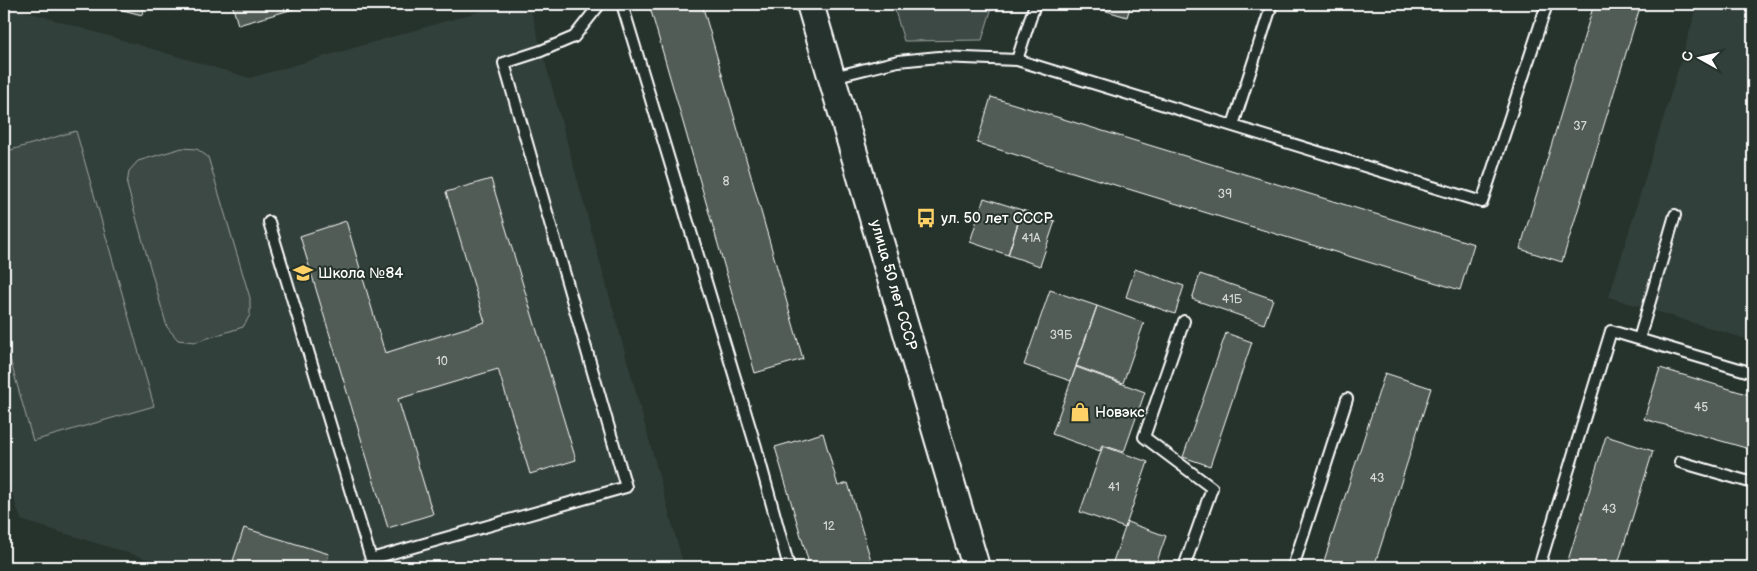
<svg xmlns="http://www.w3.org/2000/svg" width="1757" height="571" viewBox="0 0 1757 571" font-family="'Balsamiq Sans',sans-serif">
  <rect width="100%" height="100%" fill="#26332d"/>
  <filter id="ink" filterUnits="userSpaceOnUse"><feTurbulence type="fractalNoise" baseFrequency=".02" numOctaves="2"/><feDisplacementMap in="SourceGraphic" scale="10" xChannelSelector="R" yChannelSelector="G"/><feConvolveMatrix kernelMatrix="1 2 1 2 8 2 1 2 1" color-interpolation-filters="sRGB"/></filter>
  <g filter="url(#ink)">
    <path fill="#333f3a" d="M505,4H529L684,567H174L21,520L4,468V5L250,78Z
      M1698,4H1753V341L1609,297Z"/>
    <path fill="#3e4944" stroke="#9ea4a2" d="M893,4H993L982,40L904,41Z
      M76,131L154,406L33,441L4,338V152Z
      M182,148L197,149L208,157L250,298V315L243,327L195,342L178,340L167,327L127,185L129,171L138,161Z"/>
    <path fill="#515c57" stroke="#fff" d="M100,4H145L142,15Z
      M232,4H311L238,25Z
      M649,4H702L803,359L755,373Z
      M1083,4H1131L1127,17Z
      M1594,4H1641L1562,262L1520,249Z
      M991,97L1474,244L1460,290L977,143Z
      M491,179L576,460L530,474L498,369L398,399L433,514L388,528L300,236L346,221L385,353L485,322L446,192Z
      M984,198L1022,210L1008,255L970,242Z
      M1022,210L1055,221L1040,266L1008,255Z
      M1135,269L1184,286L1175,314L1126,297Z
      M1200,274L1273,299L1264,324L1192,299Z
      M1050,290L1097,306L1071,381L1024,365Z
      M1097,306L1144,323L1123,383L1076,366Z
      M1226,333L1252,342L1210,466L1183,457Z
      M1076,367L1145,392L1124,452L1102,445L1100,451L1052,434Z
      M1660,368L1753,396V450L1644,419Z
      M1385,373L1431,388L1374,567H1322Z
      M823,433L838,486L848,483L873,567H810L775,447Z
      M1606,436L1653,451L1617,567H1566Z
      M1103,446L1148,462L1125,528L1080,512Z
      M1127,522L1166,536L1155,567H1111Z
      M244,528L329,554L325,567H231Z"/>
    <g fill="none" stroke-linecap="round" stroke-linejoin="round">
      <defs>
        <path id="service" d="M622,4L756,447L789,567
          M1017,60L1035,4
          M833,77L898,61L939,57L1017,60L1482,202L1547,4
          M1233,125L1272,4
          M269,222L371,559L626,487L504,63L541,51L574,37L600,4
          M1184,321L1144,437L1212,488L1184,567
          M1639,339L1675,215
          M1680,462L1753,483
          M1293,567L1347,399
          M1539,567L1611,331L1753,373"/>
        <path id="tertiary" d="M810,4L976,567"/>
      </defs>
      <use href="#service" stroke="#fff" stroke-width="14"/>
      <use href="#tertiary" stroke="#fff" stroke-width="30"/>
      <use href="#service" stroke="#26332d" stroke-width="10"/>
      <use href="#tertiary" stroke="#26332d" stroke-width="26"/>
    </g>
  </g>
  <defs>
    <symbol id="bus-bare" viewBox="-9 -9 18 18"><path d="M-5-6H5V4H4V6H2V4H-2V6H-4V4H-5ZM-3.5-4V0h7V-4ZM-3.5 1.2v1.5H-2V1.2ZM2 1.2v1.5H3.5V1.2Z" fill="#ffd166" stroke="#26332d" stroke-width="2.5" paint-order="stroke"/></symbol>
    <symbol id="school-bare" viewBox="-9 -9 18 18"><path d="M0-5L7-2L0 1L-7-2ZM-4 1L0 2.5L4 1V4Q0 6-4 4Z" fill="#ffd166" stroke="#26332d" stroke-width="2.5" paint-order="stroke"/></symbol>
    <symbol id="shop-bare" viewBox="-9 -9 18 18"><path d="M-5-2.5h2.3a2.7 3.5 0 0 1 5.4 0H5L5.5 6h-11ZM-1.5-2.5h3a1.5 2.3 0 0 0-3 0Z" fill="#ffd166" stroke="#26332d" stroke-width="2.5" paint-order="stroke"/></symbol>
  </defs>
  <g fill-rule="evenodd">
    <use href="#bus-bare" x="912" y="204" width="28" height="28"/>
    <use href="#school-bare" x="289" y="259" width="28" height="28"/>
    <use href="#shop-bare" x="1066" y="398" width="28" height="28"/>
  </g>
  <g text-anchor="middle" stroke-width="4" stroke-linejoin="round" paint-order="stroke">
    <g font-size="12" fill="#d4d6d5">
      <text x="1580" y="130">37</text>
      <text x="726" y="185">8</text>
      <text x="1225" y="198">39</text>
      <text x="1031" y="242">41А</text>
      <text x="1232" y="303">41Б</text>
      <text x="1061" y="339">39Б</text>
      <text x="442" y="365">10</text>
      <text x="1701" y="411">45</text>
      <text x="1377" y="482">43</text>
      <text x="1114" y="491">41</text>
      <text x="1609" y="513">43</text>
      <text x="829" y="530">12</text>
    </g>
    <g font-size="15" fill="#fff" stroke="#26332d" text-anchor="start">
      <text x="941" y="223">ул. 50 лет СССР</text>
      <text x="318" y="278">Школа №84</text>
      <text x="1095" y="417">Новэкс</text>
    </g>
    <g font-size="15" fill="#fff" stroke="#26332d">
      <text transform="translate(894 285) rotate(74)" y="5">улица 50 лет СССР</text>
    </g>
  </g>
  <rect width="1757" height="571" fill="none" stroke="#26332d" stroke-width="20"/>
  <rect x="10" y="10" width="1737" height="551" fill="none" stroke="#fff" stroke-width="2" filter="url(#ink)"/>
  <g transform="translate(1700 58) rotate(278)" stroke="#26332d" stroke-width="4" paint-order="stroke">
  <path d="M0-4L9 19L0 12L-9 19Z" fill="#ffffff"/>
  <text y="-8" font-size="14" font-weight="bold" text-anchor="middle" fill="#ffffff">С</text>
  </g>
</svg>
